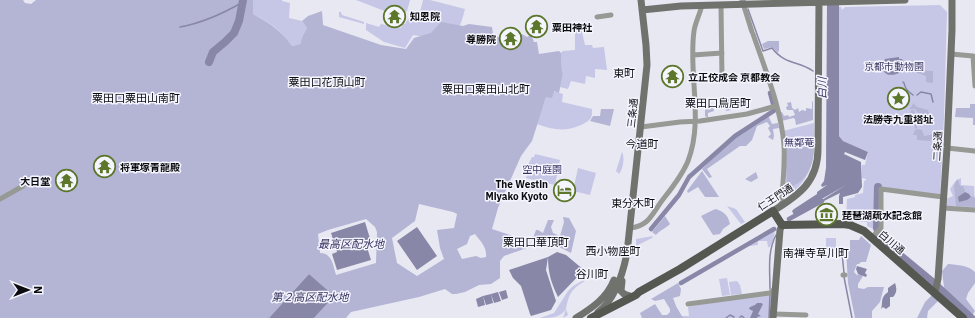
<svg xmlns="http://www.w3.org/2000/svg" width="975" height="318" viewBox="0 0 975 318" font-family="'IBM Plex Sans','Noto Sans JP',sans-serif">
  <rect width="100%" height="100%" fill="#e8e8f3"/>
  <path fill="#c6c6e6" d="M253,0H282V1L290,3L289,18L302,21L307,28L303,35L300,44L292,46C280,29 271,24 253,14Z
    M356,0H410L407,11L400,17Z
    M423,0H430L465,9C462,22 458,31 451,41L413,35L405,48L384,42L366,30V23L379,27L381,24L391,26L392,25L401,28L403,24H405L408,19L420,12Z
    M940,5L947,12L944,117L940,196L877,186V228L875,230L867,226V222L846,221L847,199L855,197V195L863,193L864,181L866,180V179L862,178V165H865L868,152L843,141L839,136V7H841L842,10L845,7Z
    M339,12H341L342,15L364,22V24L339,17Z
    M581,28L585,45H592L593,48L604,47L607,70L595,69V78L586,76L585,84L571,81L568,89L560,87L563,73L562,72L561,53L563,51L575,50V29Z
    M553,91L563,94L562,102L592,109C593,119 589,121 581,125C565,132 553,130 537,124L546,97Z
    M814,123C814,134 815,147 813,158C811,174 798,191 784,198L786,180L783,131Z
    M622,152C625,157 623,170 619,174L616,171Z
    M535,154L560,160L555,185L526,178L528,170L523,169L524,166L528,165L532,157H534Z
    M578,168L596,173L590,195L573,191Z
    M961,178V185L974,186L975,208L946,206V199L953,196L950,189C954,184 954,181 961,178Z
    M727,206L736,209L745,222L741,224Z
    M775,229L774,237L770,247H768L767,241H758V245L750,246L749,243Z
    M653,236L652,238L636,246V239Z
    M826,238H836V249H825V247H826Z
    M727,278L730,295L722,296L719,279Z
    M584,280L585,281C571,289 569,294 566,309L568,315L563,318L566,309C560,318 551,318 540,318L554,313L568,291L573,286Z
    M737,281L740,285L742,294L731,295L729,282Z
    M773,293L771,318H680V316H689L688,307L729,299Z"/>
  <path fill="#b4b4d5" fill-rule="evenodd" d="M0,0H23L25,3L31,4L36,0H253V14C270,24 281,30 292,46L300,44L303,35L307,28L302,21L308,16L322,11L323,25L381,45L406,49L414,38L431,33L441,22L463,26L469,24L492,27L493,34L500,38L509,47L514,45L520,41L518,36L522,34L527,37L531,35L534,42H537L539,54L559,51L561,53L562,72L563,73L559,93L554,91L552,98L546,97L532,141L521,156L498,208L492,229L519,238L518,244L530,247L504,256L500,261V278L491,284L479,285L465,292L456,294H452L445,289L419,297L351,312L346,318H314L333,296L309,274L269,318H0ZM419,204L453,212L457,214L454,228L437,230L440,248L444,259L417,276L397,263L392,238L415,221ZM366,219L375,227L377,232L376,263L336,275C333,265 332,253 320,253L318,234L328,230ZM475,234C481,242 487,247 486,257L481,258L476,256L462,259L457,249L467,244L470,236Z
    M768,41H779V50L778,53L772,47L764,49L762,44Z
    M908,70L933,71V83L926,82V76L918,73H908Z
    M729,99L731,110L726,111L723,100Z
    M813,101V120L796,125L795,119L793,118L782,121L779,113L782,112L784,116L788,115L789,117L795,115L793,110H787L786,107L788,106L787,103L791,102L792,108L795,110L798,108L799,112L802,110L806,111V108L812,109V102Z
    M913,103L917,107L928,110L930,116C924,115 918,115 915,109H909L912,106Z
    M970,104H975V125H973V118L955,117L956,108H970Z
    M713,106L714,111L708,113V118L705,116V107Z
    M601,109H614L610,126L590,121L593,116H600Z
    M911,110H914L916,114L922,117C922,121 917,123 917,128L915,129L914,122L909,119Z
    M768,115L772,124L778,123L779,128L773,129L774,136L773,140L768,137L771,134L768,128L770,126L767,122L757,126L752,140L746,146H740L707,169L712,177L709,178L702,169C720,151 746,126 768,115Z
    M918,129L922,130L924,136L936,134L942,131V142L917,140V135H913L915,130Z
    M793,138L804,147H814C814,164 807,182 790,187L787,185L785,145L788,140Z
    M702,171L719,197H705L698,187L688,193L687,191Z
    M756,172L758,178L751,182L745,179Z
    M958,179L960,186H963L965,191L962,194L963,201L973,196L975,198V207L956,206L954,186L956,181Z
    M716,209C724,212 728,215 730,224L723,229L720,234L713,235L701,216L713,210Z
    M665,216L670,224C666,228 660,230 656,235L652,232Z
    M563,217L569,218L576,231L571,253L549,242L533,238L536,230H538L543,233L548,220H554L551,227L553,233L560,236L564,222Z
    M861,236L871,245L866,262H861L859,264H857L854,272L857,275L860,274L863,276L858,284V288L864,289L868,287H884L880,302L872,311V318H855L848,283L846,251L850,250V240H859Z
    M948,264C958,265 968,265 975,272V283L968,293L966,299L975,311L973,314L970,315L946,292L944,287L942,271Z
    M678,283L681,289L680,296L673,298L676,306L683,318H642L640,313L655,304L662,315H667L670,312V309L664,299L655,301L651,299Z
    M933,294L939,300L928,311L927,318H917L925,302Z"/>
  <path fill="#8887a7" d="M827,0H839V136L843,141L868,152L865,160L845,152L844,154L861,162L862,187L858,193L843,197V204H839V196L840,193L818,204L817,203L846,185L794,215L792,211L794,209L817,194V192L827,185L822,187L821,185L824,181L826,168Z
    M899,57V59H902L904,63L901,72C889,78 879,75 885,59Z
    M965,192L969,194L971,197L967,200L959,202L958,197Z
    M365,222L371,242L366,244L371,260L337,270L332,254L337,252L331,233Z
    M417,227L437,256L417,270L397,241Z
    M557,252L566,255L584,270L558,297C551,282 548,273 548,257Z
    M548,257L546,270L556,301L551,310L531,316L530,314L521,286L513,278L509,270Z
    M857,266L867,269L865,273L867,275L866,277L858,274L856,269Z
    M309,274L334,296L314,318H269Z
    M895,283C897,289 897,293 893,297H890V306L886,309L883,307L881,309C883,303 880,297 888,292V288Z
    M506,290L508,298L502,300L499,292Z
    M498,292L501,301L494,303L491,294Z
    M491,294L493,303L486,305L483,296Z
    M483,296L485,305L478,307L476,299Z
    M757,303H761L763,304L758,314L761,316L757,317V318H750L753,311L749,309L750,307L755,305Z"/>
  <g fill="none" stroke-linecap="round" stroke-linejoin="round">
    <path stroke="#8887a7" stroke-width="1.5" d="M745,0V1
      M748,9L763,51L772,48C785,65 799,61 813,71
      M180,27C202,23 224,13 243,2
      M903,82L904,83C905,89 909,92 913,95
      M917,95L921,92L931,94L933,102
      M842,253L844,273
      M844,277L852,318
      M770,289C770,271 767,252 776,235
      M740,317L742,316L744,318
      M726,318L730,315L734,317
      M769,318L770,295"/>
    <path stroke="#8887a7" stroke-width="4.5" d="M770,93L773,104
      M789,219L822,201
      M651,229L679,195L689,177L735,136L775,110
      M681,283L774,229"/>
    <path stroke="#8887a7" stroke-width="8" d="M209,62L213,52L225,42L234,33L239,21L243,0
      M878,187L877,228L879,234L885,243L930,280L971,318"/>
    <path stroke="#979995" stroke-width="5" d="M742,0L752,32
      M721,5L722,79
      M597,17L611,15
      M753,34C765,69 781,108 784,145C785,165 783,186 781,206
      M951,54L973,56L975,86
      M693,55L722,53
      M641,127L680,122L700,121L747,114L776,106
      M947,148L975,151
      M0,199L23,186
      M943,208L975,210
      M630,228C648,226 651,216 661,202C671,189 682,176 688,161C704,120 688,74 694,31C695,23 700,14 702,5
      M871,238L881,228V189L943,197
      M843,275H845
      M688,304L770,293L776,288
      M774,314L806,315"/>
    <path stroke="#70736d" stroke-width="7" d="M642,10L681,6L905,0
      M773,211C799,195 818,182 818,149L819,0
      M622,281L621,291L624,294L630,296
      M935,292L938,279L947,148L952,30V0
      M598,312C615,300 623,273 627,253L647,65L646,45L641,0
      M576,318C592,308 607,298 614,280
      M773,318L780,230L782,225"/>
    <path stroke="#555850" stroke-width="8" d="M591,318L636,295L639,292L680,269L773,211L782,225L843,224L850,225L864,231L963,318"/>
  </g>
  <defs>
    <symbol id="temple-ring" viewBox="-11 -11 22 22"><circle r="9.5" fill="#f5f5ff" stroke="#5c762a" stroke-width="1.5"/><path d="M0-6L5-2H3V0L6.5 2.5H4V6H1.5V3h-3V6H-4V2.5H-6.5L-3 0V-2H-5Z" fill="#5c762a"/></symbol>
    <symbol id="sight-ring" viewBox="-11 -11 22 22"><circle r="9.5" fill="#f5f5ff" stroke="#5c762a" stroke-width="1.5"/><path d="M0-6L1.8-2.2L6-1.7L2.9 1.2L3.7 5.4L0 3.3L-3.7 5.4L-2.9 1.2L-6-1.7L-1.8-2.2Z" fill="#5c762a"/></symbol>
    <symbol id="hotel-ring" viewBox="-11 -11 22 22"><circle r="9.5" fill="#f5f5ff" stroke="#5c762a" stroke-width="1.5"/><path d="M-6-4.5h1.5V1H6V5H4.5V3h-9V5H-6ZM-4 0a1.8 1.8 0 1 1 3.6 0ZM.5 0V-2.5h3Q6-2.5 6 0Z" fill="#5c762a"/></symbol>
    <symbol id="museum-ring" viewBox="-11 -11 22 22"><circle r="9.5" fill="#f5f5ff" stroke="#5c762a" stroke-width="1.5"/><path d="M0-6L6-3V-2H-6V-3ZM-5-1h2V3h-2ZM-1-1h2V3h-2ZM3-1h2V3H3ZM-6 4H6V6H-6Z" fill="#5c762a"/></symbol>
  </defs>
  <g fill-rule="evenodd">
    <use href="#temple-ring" x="382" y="4" width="25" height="25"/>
    <use href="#temple-ring" x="524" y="14" width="25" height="25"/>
    <use href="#temple-ring" x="498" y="26" width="25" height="25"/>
    <use href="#temple-ring" x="660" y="64" width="25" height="25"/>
    <use href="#sight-ring" x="886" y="86" width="25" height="25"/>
    <use href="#temple-ring" x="92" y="154" width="25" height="25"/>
    <use href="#temple-ring" x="54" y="168" width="25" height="25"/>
    <use href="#hotel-ring" x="552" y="178" width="25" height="25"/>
    <use href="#museum-ring" x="814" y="202" width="25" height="25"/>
  </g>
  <g text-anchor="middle" stroke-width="3" stroke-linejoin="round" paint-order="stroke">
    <g font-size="10" font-weight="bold" fill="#0c0c10" stroke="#f5f5ff" text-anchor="start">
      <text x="410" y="20">知恩院</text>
      <text x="552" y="31">粟田神社</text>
      <text x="496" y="43" text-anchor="end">尊勝院</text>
      <text x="688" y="81">立正佼成会 京都教会</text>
      <text x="898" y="123" text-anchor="middle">法勝寺九重塔址</text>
      <text x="120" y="171">将軍塚青龍殿</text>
      <text x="50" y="185" text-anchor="end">大日堂</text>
      <text x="548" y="188" text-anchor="end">The Westin<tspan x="548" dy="12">Miyako Kyoto</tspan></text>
      <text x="842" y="219">琵琶湖疏水記念館</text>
    </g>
    <g font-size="10" fill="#383461" stroke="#f5f5ff">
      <text x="894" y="70">京都市動物園</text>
      <text x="799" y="146">無鄰菴</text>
      <text x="542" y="173">空中庭園</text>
    </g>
    <g font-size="10" fill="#0c0c10" stroke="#f5f5ff">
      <text transform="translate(632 113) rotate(-84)" y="4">三条通</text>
      <text transform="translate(937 146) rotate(-87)" y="4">二条通</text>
      <text transform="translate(775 197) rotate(-33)" y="4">仁王門通</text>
      <text transform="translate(892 242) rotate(41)" y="4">白川通</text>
    </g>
    <g font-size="11" fill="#0c0c10" stroke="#f5f5ff">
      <text x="624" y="77">東町</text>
      <text x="327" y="86">粟田口花頂山町</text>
      <text x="486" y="93">粟田口粟田山北町</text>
      <text x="136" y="102">粟田口粟田山南町</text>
      <text x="718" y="107">粟田口鳥居町</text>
      <text x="642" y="148">今道町</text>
      <text x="633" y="207">東分木町</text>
      <text x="536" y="246">粟田口華頂町</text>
      <text x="613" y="255">西小物座町</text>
      <text x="816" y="257">南禅寺草川町</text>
      <text x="592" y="278">谷川町</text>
    </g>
    <g font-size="11" font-style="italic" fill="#373460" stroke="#f5f5ff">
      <text transform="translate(822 88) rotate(-90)" y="4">白川</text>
      <text x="351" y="248">最高区配水地</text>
      <text x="310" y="301">第２高区配水地</text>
    </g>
  </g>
  <g transform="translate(28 290) rotate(90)" stroke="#f5f5ff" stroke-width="3" paint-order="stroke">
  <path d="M0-3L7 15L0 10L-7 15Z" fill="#0c0c10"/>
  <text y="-6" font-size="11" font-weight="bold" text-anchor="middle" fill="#0c0c10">N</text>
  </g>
</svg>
